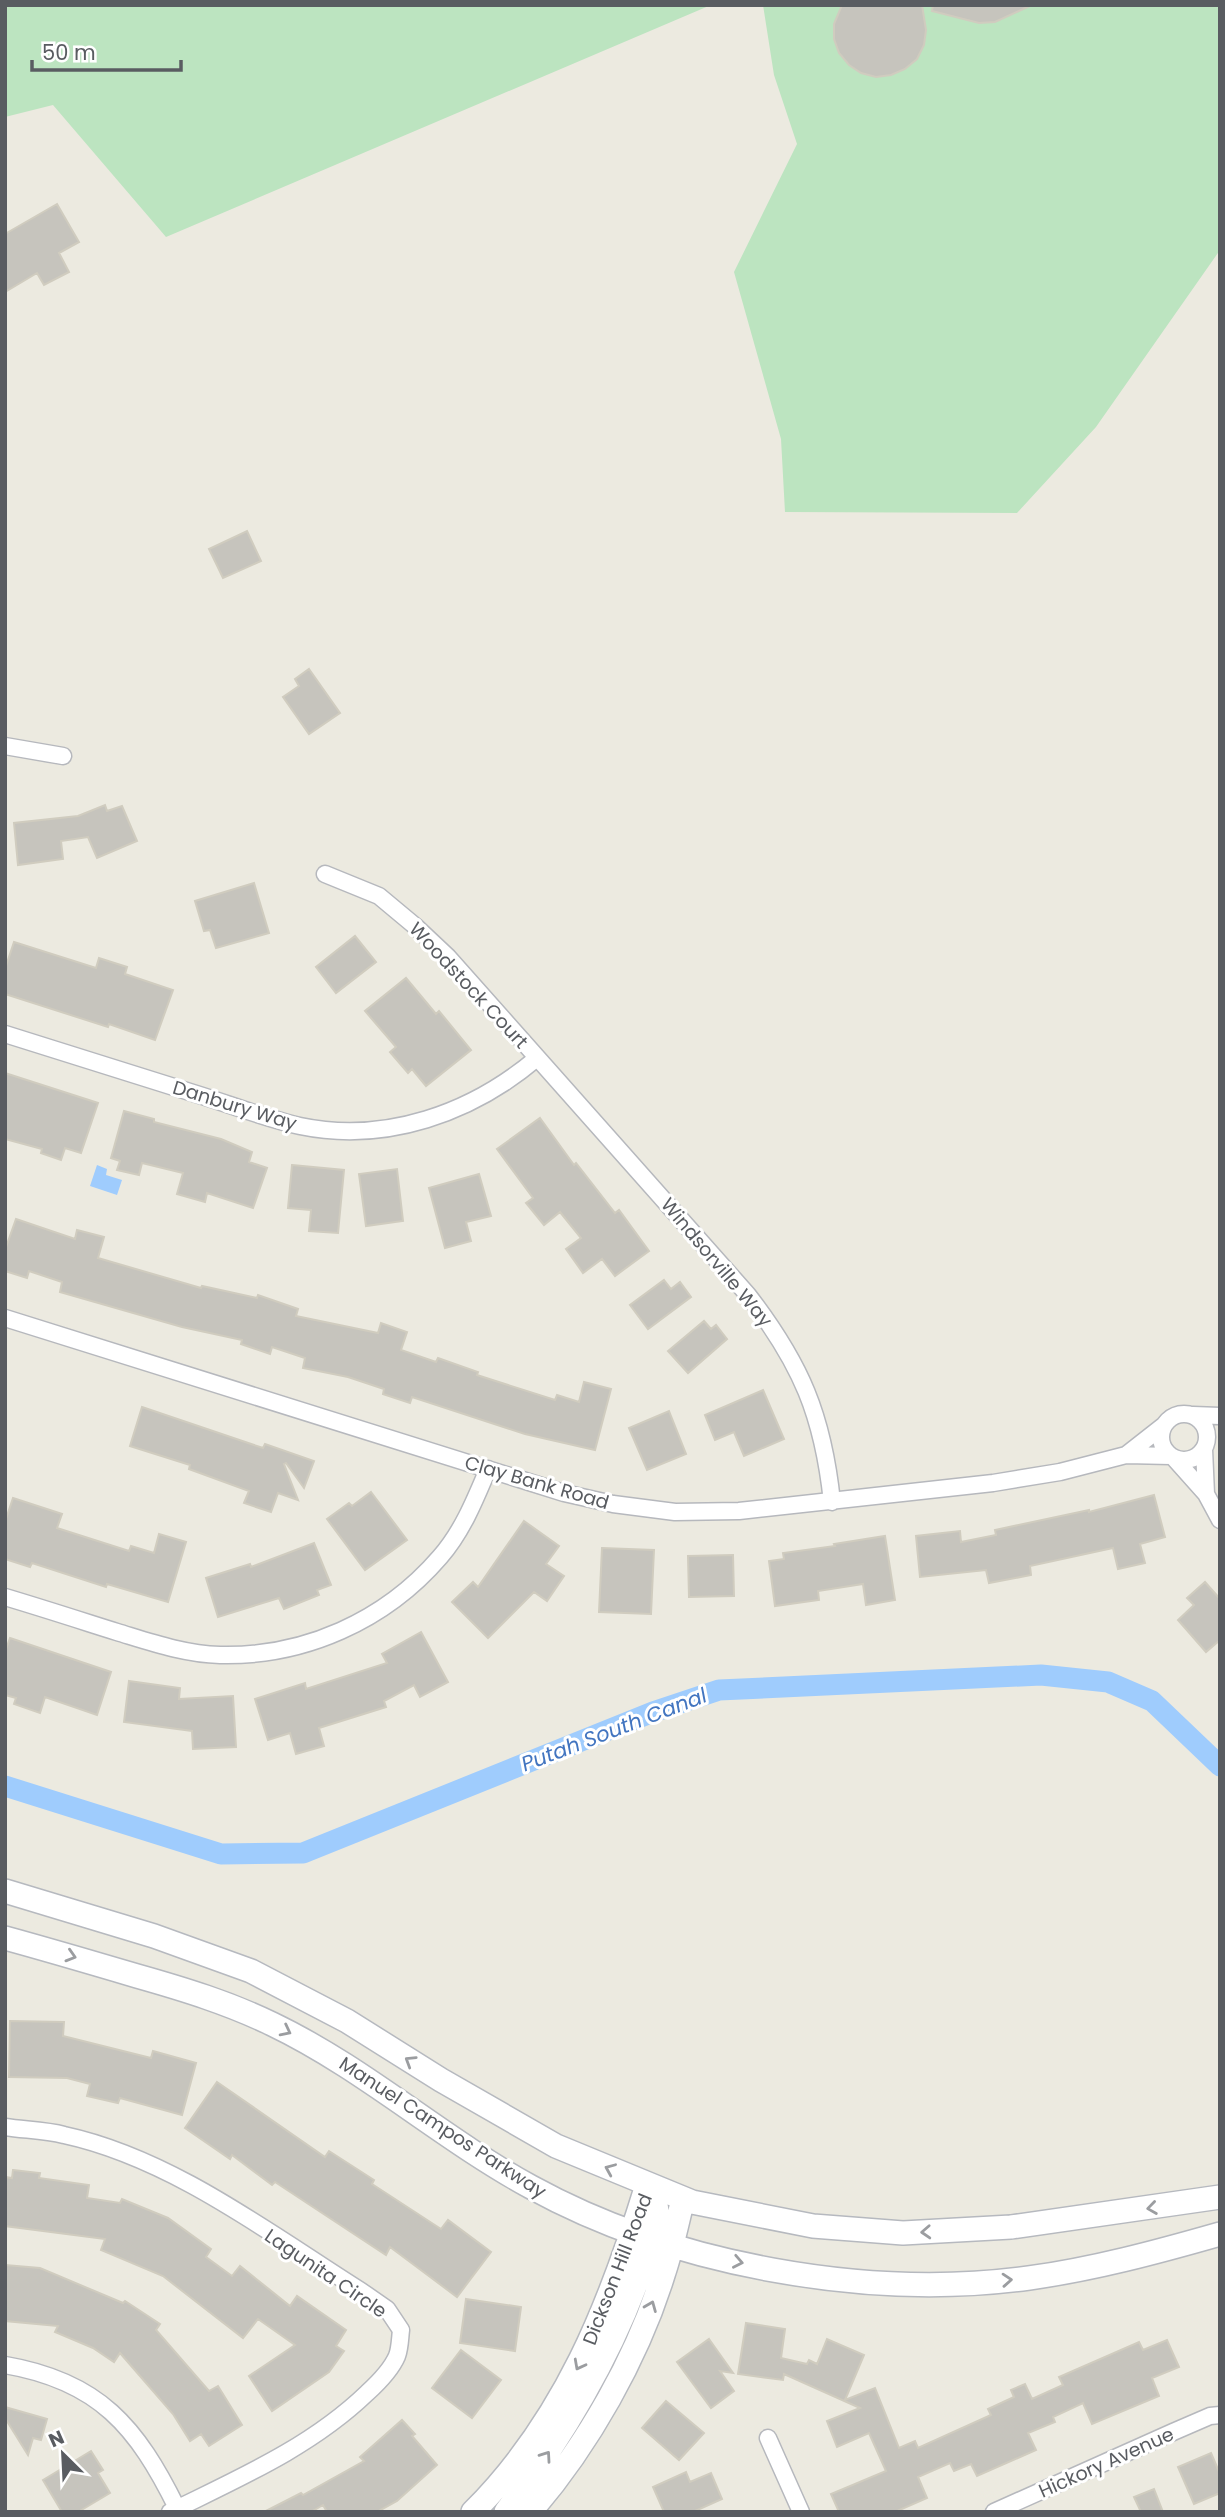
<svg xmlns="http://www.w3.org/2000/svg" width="1225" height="2517" viewBox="0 0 1225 2517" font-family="Poppins,sans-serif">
  <rect width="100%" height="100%" fill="#eceae0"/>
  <path fill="#bce4c0" d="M5,5H711L166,237L53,105L5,117Z
    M763,5H1220V250L1096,427L1017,513L785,512L781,439L734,272L797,144L774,75Z"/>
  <path fill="#9fccfd" d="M97,1165L107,1169L106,1175L122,1180L117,1195L90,1186Z"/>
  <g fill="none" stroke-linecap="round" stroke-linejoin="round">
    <path stroke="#9fccfd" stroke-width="21" d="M5,1786L221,1854L303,1853L653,1712L719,1690L1041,1675L1108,1682L1152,1701L1220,1766"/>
  </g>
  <path fill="#c6c4bd" stroke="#d0ccbf" stroke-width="2" d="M842,5H922L926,30L924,45L917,59L905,69L891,75L876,77L861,73L849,65L839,53L834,39V24Z
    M933,5H1032L995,22L979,23L932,11Z
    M57,204L79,242L59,253L69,272L44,285L37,273L5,292V234Z
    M247,531L261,561L223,578L209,549Z
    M309,669L340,713L309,734L283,697L299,686L295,679Z
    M105,805L107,811L122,806L137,841L97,858L88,837L61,841L63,859L18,865L14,823L78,816Z
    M254,883L269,933L216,948L210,930L204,931L195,901Z
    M355,936L376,962L336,993L316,967Z
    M14,942L96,968L99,958L127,967L125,974L173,990L155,1040L109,1024L108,1027L5,994V969Z
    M406,978L436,1014L439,1011L471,1050L426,1086L412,1069L408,1073L390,1052L396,1047L365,1011Z
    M5,1073L98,1103L81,1153L65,1148L61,1160L41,1153L42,1149L5,1139Z
    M124,1111L154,1119V1122L221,1139L252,1152L249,1162L267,1168L253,1208L207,1193L205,1202L177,1194L183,1173L142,1163L139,1175L117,1170L120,1161L111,1158Z
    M540,1118L574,1165L576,1163L615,1213L619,1210L649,1251L615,1276L602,1259L583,1273L566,1249L581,1238L560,1212L544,1225L526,1203L533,1198L497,1149Z
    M292,1165L344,1170L338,1233L309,1231L311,1210L288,1208Z
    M397,1169L403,1221L366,1226L359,1174Z
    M479,1174L491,1216L466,1222L471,1241L445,1248L429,1188Z
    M16,1219L75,1239L77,1230L104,1237L98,1258L201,1288L202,1286L257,1298L258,1295L298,1309L296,1316L378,1333L381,1323L407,1332L401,1350L436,1362L438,1358L478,1372L477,1375L555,1400L557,1395L579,1402L584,1382L611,1389L595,1450L525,1434L412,1397L410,1403L383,1394L384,1389L348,1377L303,1368L305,1358L272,1347L270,1354L241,1344L242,1340L182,1327L60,1292L62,1282L29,1271L27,1278L5,1271V1250Z
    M664,1280L671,1289L680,1282L691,1297L648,1329L630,1305Z
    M704,1321L711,1329L716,1325L727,1339L688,1373L668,1351Z
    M763,1390L784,1439L744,1456L734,1432L715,1440L705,1415Z
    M142,1407L263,1448L265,1444L314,1461L304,1488L286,1463L284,1464L298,1500L278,1493L271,1512L244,1503L249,1491L189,1469L190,1465L130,1446Z
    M669,1411L686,1454L647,1470L629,1428Z
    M371,1492L407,1540L365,1570L327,1519L349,1503L352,1506Z
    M1154,1495L1165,1537L1140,1544L1145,1563L1118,1569L1113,1548L1030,1566L1031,1575L989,1583L986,1570L920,1577L916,1536L960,1531L961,1542L996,1535L995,1530L1089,1510V1512Z
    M13,1498L62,1514L57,1528L129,1551L131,1546L154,1553L159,1534L186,1542L168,1602L107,1584L106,1587L32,1563L30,1567L5,1559V1522Z
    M524,1521L559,1546L546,1564L564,1576L547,1601L534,1592L488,1638L452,1602L473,1582L478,1587Z
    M885,1536L895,1600L866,1605L863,1584L818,1591L819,1600L775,1606L769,1561L784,1559L783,1553L835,1546L834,1544Z
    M314,1543L331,1585L317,1590L319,1595L284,1609L279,1598L218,1617L206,1578L250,1564L251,1567Z
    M602,1548L654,1550L651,1614L599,1612Z
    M733,1555L734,1596L689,1597L688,1556Z
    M1205,1582L1220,1599V1640L1206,1652L1178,1620L1194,1605L1187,1598Z
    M421,1632L448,1682L420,1697L414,1685L384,1701L386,1707L319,1728L324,1746L296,1754L290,1733L268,1740L255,1699L305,1683L306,1689L387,1663L382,1654Z
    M10,1638L111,1672L97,1715L45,1697L40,1713L14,1704L16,1698L5,1695V1652Z
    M129,1681L180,1688L179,1699L233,1696L236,1747L193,1749L192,1731L124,1722Z
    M10,2021L64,2022L63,2036L151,2058L153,2051L196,2063L182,2115L120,2098L118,2103L87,2096L90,2084L67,2078L9,2077Z
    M217,2082L325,2157L329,2151L374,2180L372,2184L441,2229L448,2220L491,2252L457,2297L390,2247L386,2255L275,2182L272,2185L232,2155L230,2159L185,2128Z
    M13,2170L40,2173L39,2178L89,2185L87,2198L120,2203L122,2199L168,2218L211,2249L206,2257L232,2276L240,2266L290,2306L297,2296L346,2330L336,2346L344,2351L329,2372L272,2411L249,2376L295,2345L258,2319L243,2338L163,2276L101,2250L105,2239L5,2226V2177L12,2178Z
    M5,2265L40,2268L123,2303L125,2301L160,2324L156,2330L209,2391L218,2386L242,2425L209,2446L201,2434L190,2441L173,2414L120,2353L114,2362L93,2348L55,2332L58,2326L5,2321Z
    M466,2299L521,2307L515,2351L460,2343Z
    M746,2323L785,2329L781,2358L807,2364L809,2360L817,2364L827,2339L864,2355L845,2400L875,2388L899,2448L915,2441L918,2448L991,2415L988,2409L1014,2397L1011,2390L1025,2384L1032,2399L1063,2385L1059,2377L1139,2342L1143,2350L1167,2340L1179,2367L1152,2378L1159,2396L1092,2424L1083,2403L1053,2417L1055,2422L1028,2433L1036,2450L977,2476L971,2464L954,2471L950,2463L918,2477L927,2498L895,2512H839L831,2494L886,2471L869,2433L837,2447L827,2421L860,2408L784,2374L783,2380L738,2374Z
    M709,2339L733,2373L720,2371L734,2391L711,2408L677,2362Z
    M461,2350L501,2380L472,2418L432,2388Z
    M666,2401L704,2433L679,2460L642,2428Z
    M5,2407L47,2419L41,2440L33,2438L28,2455L5,2418Z
    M402,2420L415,2434L412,2436L437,2465L397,2501L377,2512H327L323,2505L311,2512H264L301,2493L303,2495L364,2461L360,2457Z
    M91,2451L103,2470L98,2473L110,2493L78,2512H62L43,2480Z
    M1211,2453L1220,2474V2493L1194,2504L1178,2467Z
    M686,2472L690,2482L711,2473L722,2499L693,2512H664L653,2487Z
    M1154,2489L1163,2512H1141L1134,2497Z"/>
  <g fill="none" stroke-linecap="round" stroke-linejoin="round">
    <defs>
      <path id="street" d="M5,746L63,756
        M325,874L379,896L415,926L448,957L748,1295C801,1364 823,1415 832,1502
        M5,1034C68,1054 131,1073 193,1093C229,1104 264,1118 300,1126C386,1144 472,1113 537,1058
        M5,1318L564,1493L613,1504L675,1512L739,1511L993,1483L1060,1472L1126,1455L1171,1456
        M1161 1437a23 23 0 1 1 46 0a23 23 0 1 1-46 0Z
        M1193,1415L1220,1416
        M1204,1449L1206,1494
        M1126,1455L1163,1426
        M1173,1457L1206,1494L1220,1520
        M5,1597C42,1608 79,1620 117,1632C150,1642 184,1654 220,1655C304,1657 385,1621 440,1557C462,1532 475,1500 488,1469
        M5,2127C24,2130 45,2130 64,2135C171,2158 269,2233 361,2291L387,2309L401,2330C400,2338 400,2348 397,2356C391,2370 378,2383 367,2393C311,2447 239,2478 170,2512
        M5,2365C99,2381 137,2427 177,2508
        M768,2438L801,2512
        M994,2512L1173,2432L1210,2416L1220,2415"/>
      <path id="secondary" d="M5,1891L154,1936L251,1971L347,2021L441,2080L556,2146L692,2202L813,2226L903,2233L1011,2227L1220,2197
        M5,1938C49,1950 93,1963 137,1976C183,1989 229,2003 272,2024C364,2068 441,2138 531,2187C673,2265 868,2300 1029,2278C1094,2269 1157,2252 1220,2234
        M473,2512C565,2420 610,2306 647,2185
        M506,2512C559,2441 604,2368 635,2286C644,2264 655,2238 657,2215C658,2206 651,2193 647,2185
        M530,2512C588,2445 638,2357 664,2272C672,2248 677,2223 683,2199"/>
    </defs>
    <use href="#street" stroke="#b6b8bd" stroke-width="19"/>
    <use href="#secondary" stroke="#b6b9bf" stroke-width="26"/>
    <use href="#street" stroke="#fff" stroke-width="16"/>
    <use href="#secondary" stroke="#fff" stroke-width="23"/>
  </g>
  <defs><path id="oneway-chevron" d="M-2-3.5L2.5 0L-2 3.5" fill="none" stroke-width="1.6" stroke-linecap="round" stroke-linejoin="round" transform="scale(1.75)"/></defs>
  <g stroke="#9b9da0">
    <use href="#oneway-chevron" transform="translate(71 1956) rotate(17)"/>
    <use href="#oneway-chevron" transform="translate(286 2031) rotate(27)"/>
    <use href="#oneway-chevron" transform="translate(410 2061) rotate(-148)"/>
    <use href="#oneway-chevron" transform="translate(610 2169) rotate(-157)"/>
    <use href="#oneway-chevron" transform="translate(1152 2208) rotate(172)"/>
    <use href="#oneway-chevron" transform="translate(926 2232) rotate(177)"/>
    <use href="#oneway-chevron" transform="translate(738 2262) rotate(11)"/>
    <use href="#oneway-chevron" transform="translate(1007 2280) rotate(-4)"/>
    <use href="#oneway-chevron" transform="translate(651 2306) rotate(-68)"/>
    <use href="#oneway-chevron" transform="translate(579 2365) rotate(118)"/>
    <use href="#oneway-chevron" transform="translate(546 2456) rotate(-55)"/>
  </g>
  <g text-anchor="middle" stroke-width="6" stroke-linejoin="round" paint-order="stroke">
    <g font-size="19" fill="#595c61" stroke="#fff">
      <text transform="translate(469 985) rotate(47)" y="7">Woodstock Court</text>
      <text transform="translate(235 1105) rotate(17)" y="7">Danbury Way</text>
      <text transform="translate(717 1262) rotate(50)" y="7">Windsorville Way</text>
      <text transform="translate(537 1482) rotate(16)" y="7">Clay Bank Road</text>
      <text transform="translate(443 2127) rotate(33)" y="7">Manuel Campos Parkway</text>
      <text transform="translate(617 2269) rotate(-69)" y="7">Dickson Hill Road</text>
      <text transform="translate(326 2273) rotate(34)" y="7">Lagunita Circle</text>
      <text transform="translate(1106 2462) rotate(-24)" y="7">Hickory Avenue</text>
    </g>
    <g font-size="21" font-style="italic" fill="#4275c0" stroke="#fff">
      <text transform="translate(614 1730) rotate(-21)" y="7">Putah South Canal</text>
    </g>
  </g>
  <rect width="1225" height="2517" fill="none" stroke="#595c61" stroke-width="14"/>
  <g transform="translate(63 2454) rotate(336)" stroke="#ffffff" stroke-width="5" paint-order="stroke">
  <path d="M0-5L12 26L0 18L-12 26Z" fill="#595c61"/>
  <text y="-10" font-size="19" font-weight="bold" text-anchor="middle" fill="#595c61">N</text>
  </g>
  <path d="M32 60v10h149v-10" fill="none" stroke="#595c61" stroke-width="3.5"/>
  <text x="42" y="60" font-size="21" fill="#595c61" stroke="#ffffff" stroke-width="5" paint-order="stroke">50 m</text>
</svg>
